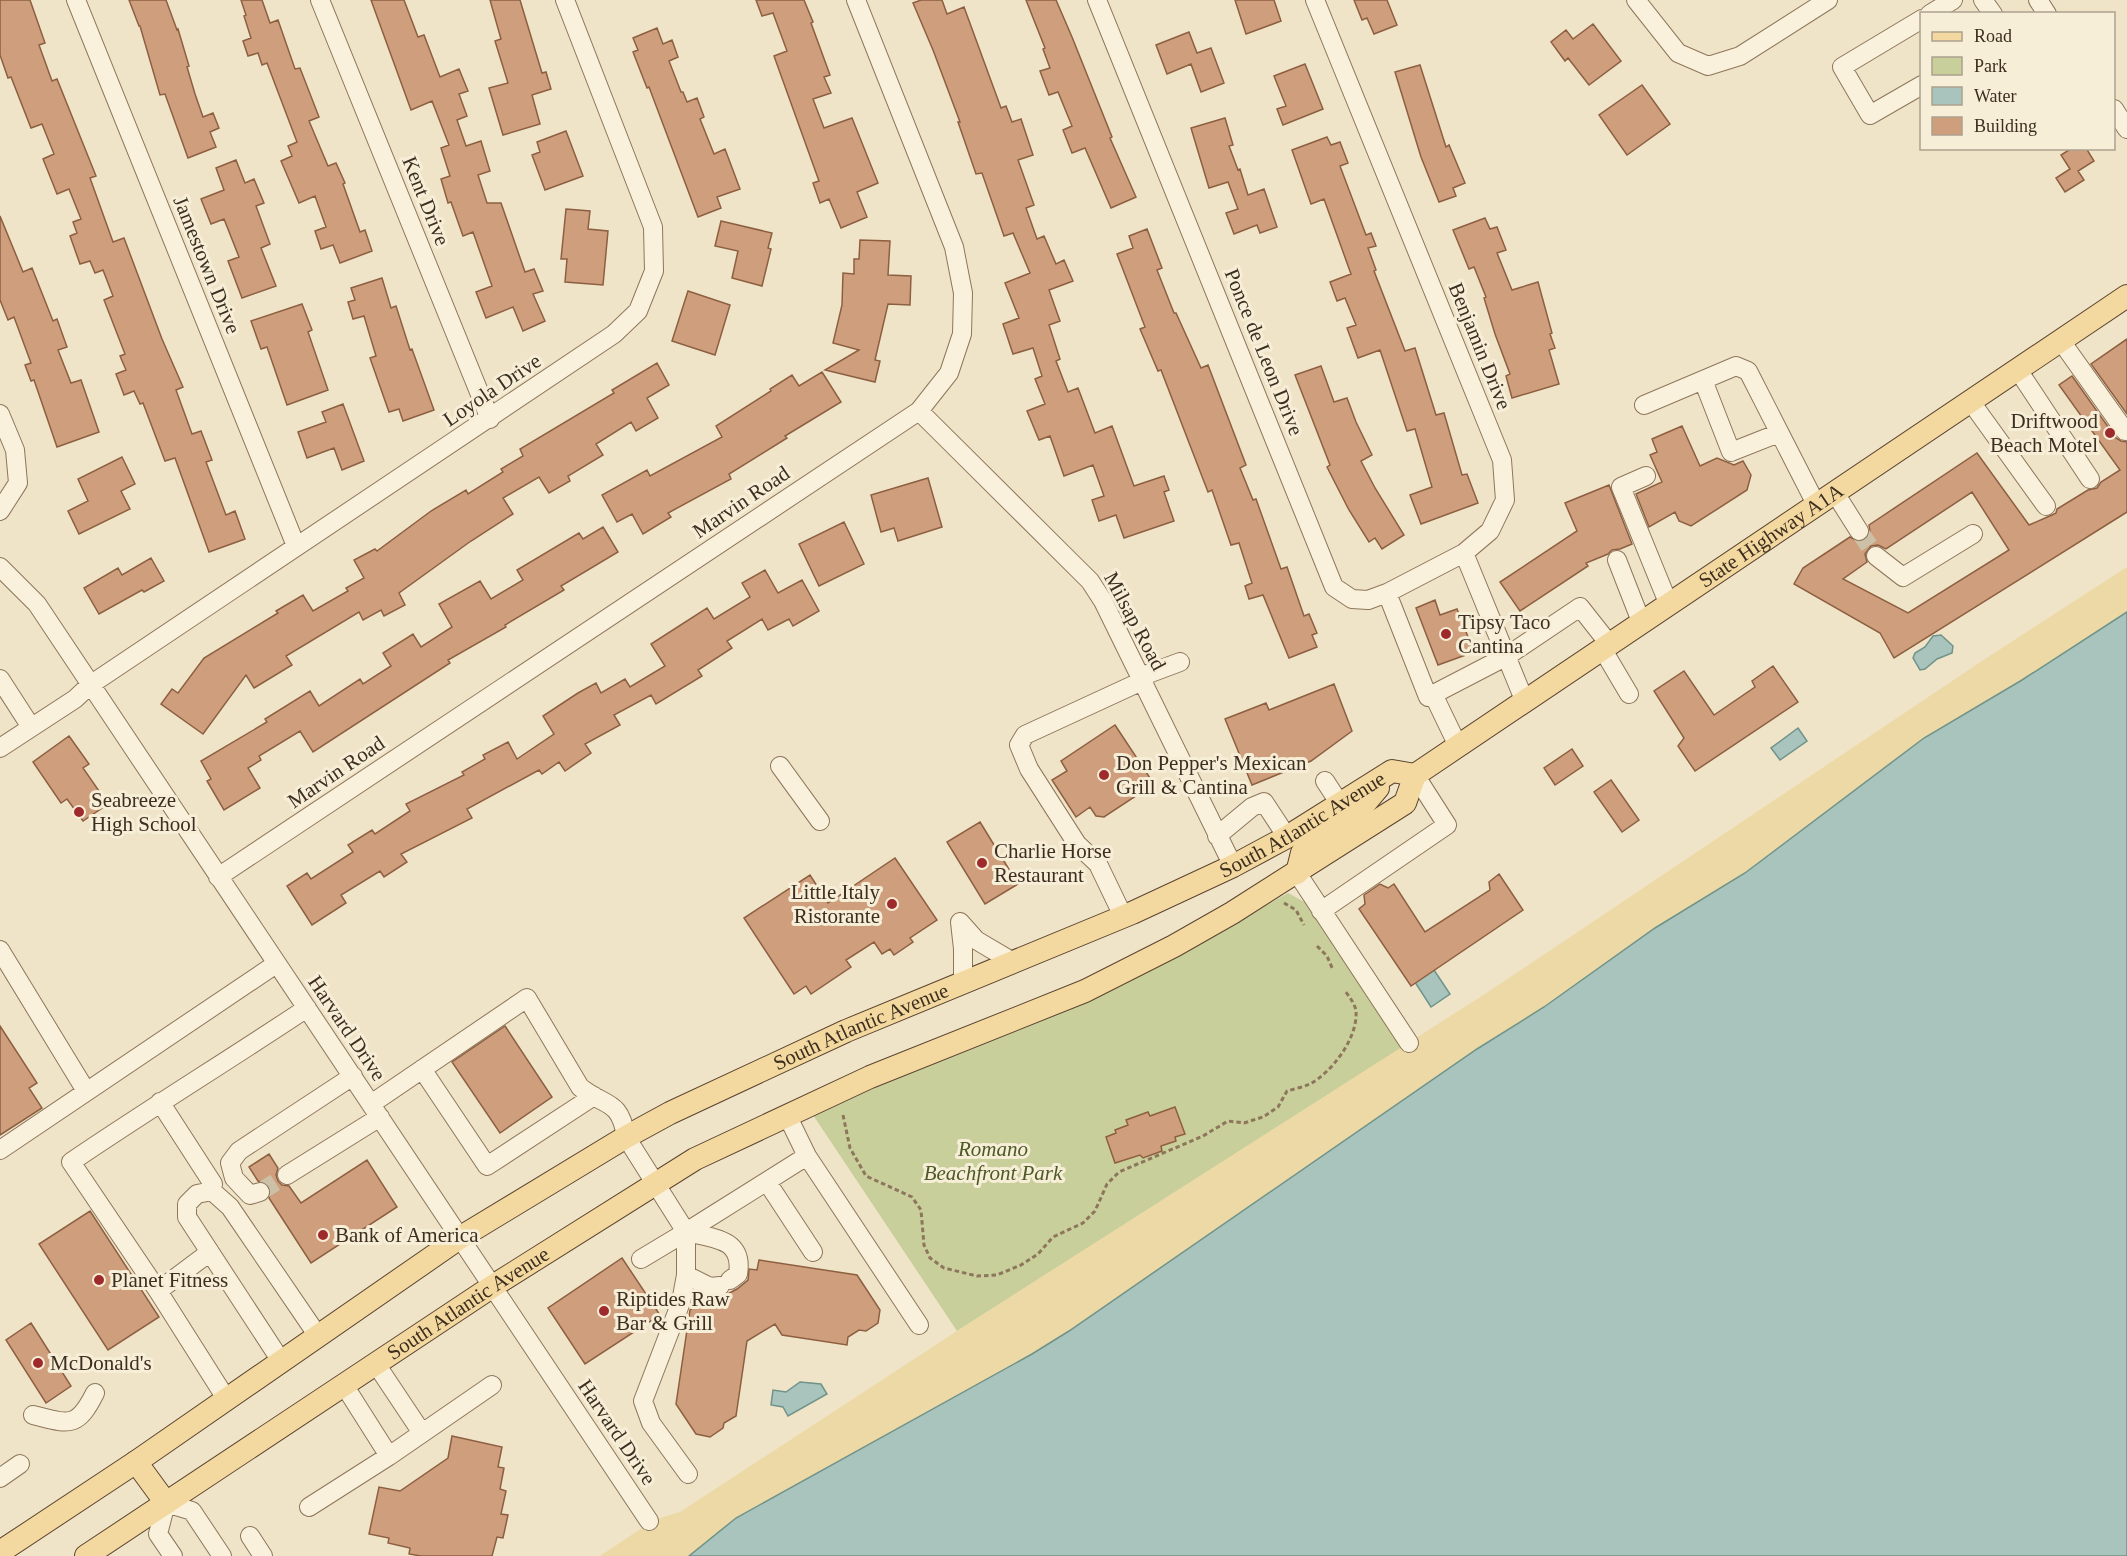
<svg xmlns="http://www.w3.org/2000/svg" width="2127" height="1556" viewBox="0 0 2127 1556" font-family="Georgia,serif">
  <rect width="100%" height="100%" fill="#f0e4c8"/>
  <path fill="#c9cf9b" d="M1288,893L1321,911L1409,1043L957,1331L807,1106L1232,924Z"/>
  <path fill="#ecd9a5" d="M2127,567V689L814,1556H600L654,1520L680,1512L957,1331L1488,992L1985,659Z"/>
  <path fill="#a9c4bc" stroke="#6f938a" stroke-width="1.5" d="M2127,612V1556H689L736,1518L1032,1354L1069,1331L1477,1049L1544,1007L1655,928L1745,873L1924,738L2022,680Z
    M1941,635L1953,646L1952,653L1937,659L1925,669L1920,670L1913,658L1915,653L1925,647L1933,636Z
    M1798,728L1807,741L1780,760L1771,748Z
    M1430,964L1450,994L1431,1007L1411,976Z
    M800,1382L821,1384L827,1394L788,1416L783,1407L771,1405L773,1390L786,1392Z"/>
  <path fill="#cf9f7d" stroke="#8d5f41" stroke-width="1.5" fill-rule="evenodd" d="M0,0H30L45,43L39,45L52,81L57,79L96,176L90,178L113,242L124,238L162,339L183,387L176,390L192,434L201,431L212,460L206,462L226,515L235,511L245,539L209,552L175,458L165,461L143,403L140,404L134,391L124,395L116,374L126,370L120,356L125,354L104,300L113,296L103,270L95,273L90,261L80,264L70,236L77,233L73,222L81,219L69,189L57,194L43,159L54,154L42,124L31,128L11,77L8,78L0,55Z
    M129,0H166L177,30L178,29L189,66L187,67L195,94L203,117L213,113L219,128L210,132L216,147L188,158L165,94L160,95L140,26H139Z
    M241,0H262L270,23L278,20L295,69L300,68L319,117L309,121L328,166L336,163L345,183L343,184L360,232L365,230L372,251L340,263L333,245L321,249L315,231L326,227L315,196L299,203L281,161L292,156L288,146L297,142L267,63L262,65L258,53L248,56L243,41L251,38L244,16L246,15Z
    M371,0H404L418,37L424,35L440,77L459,69L468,91L459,94L467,116L457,120L466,146L481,141L490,171L478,175L487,203H501L525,272L534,269L543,291L533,294L545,321L523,331L513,307L486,318L476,292L492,286L473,232L463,236L451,202L448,203L441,179L450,176L441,148L449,145L432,101L411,110Z
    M490,0H520L542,73L546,72L551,89L532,95L540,124L503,135L489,88L508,83L495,41L501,39Z
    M756,0H804L813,22L811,23L830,75L824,77L831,93L813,99L824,128L852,118L878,183L857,192L867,217L841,228L829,199L820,203L813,183L819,181L774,56L787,51L773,13L762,16Z
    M921,0H942L947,14L964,7L1001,108L1006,106L1012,122L1021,119L1033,155L1018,160L1034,205L1026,208L1037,239L1044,236L1056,264L1064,260L1073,281L1049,290L1060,321L1049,325L1060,359L1056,361L1068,392L1078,388L1095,433L1112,426L1134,486L1164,476L1169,490L1164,492L1174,521L1124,538L1116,515L1099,521L1092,500L1104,496L1093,465L1064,476L1050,436L1039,440L1027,411L1045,404L1035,379L1042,376L1033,348L1013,354L1003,324L1019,318L1005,283L1030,273L1013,233L1004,236L982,173L976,174L958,122H960L933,50L913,3Z
    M1026,0H1056L1072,37L1112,137L1110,138L1136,197L1111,208L1085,148L1072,153L1063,130L1072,126L1058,92L1049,95L1040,71L1050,68L1043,49L1045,48Z
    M1235,0H1274L1281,21L1246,34Z
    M1354,0H1387L1397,25L1374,34L1367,18L1362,20Z
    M1593,24L1621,61L1589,85L1568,58L1565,61L1551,42L1566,30L1573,39Z
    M657,28L663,44L672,40L678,57L669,61L681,92H683L687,102L697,98L704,117L700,119L714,154L725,149L740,189L717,197L721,208L698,217L649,87L647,88L633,52L638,50L633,38Z
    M1189,32L1197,53L1211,48L1224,83L1201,92L1191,64L1167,74L1156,45Z
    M1305,64L1323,109L1283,125L1277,109L1286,106L1274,76Z
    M1420,65L1446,147L1449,145L1465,183L1453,188L1456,196L1439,202L1421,157L1395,72Z
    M1642,85L1670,124L1627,155L1599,115Z
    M1225,118L1233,145L1229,146L1238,170L1240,169L1248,195L1264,189L1277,227L1260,233L1257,225L1234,234L1226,213L1238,209L1228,182L1209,188L1191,128Z
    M566,131L583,176L545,190L532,155L540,152L537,142Z
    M1327,137L1331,145L1340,142L1348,163L1340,166L1366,235L1371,233L1376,246L1368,248L1376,270L1374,271L1405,351L1415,348L1436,415L1444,413L1462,475L1467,474L1478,503L1421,524L1410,495L1432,487L1415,429L1407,431L1380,350L1358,358L1347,328L1356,325L1345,298L1337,301L1330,282L1351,274L1324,199L1311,204L1292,150Z
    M2072,148H2086L2094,161L2078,171L2084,180L2065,192L2056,178L2070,169L2061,155Z
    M236,160L245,183L254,179L264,203L256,206L270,244L261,248L276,286L242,298L228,261L239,257L224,219L211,224L201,199L224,190L216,168Z
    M566,209L590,211L588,229L608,231L603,285L565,282L567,259H561Z
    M0,216L23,272L32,268L53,321L57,319L67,347L58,350L71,383L81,380L99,432L57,447L34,380L31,381L25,365L31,363L14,317L8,320L0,300Z
    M1485,218L1490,229L1497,227L1506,250L1497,253L1512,290L1538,282L1552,333L1550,334L1555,348L1549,350L1559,384L1512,398L1506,376L1510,374L1495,334L1484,298L1486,297L1474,267L1469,269L1453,230Z
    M721,221L772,233L768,248L771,249L762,286L732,278L738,251L715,246Z
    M1147,229L1162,268L1157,270L1174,313H1176L1201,368L1208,365L1246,465L1240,468L1253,500L1256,499L1281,569L1287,567L1304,616L1309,614L1317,633L1312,635L1317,647L1289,658L1263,595L1249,599L1245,586L1252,583L1239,543L1231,545L1212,490L1208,492L1161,370L1158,371L1140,329L1145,327L1117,254L1133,248L1129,236Z
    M860,240L890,241L888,275L911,276L910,305L888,304L875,360L880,361L875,382L825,370L859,350L833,343L842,305L843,273L854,274V259H859Z
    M382,278L391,308L396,306L410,350L412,349L434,410L403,421L399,409L389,412L370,358L376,356L364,316L353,319L348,302L355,300L351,288Z
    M688,291L730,305L715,355L672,341Z
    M302,304L312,330L308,332L328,390L287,405L267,347L261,349L251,321Z
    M2127,339V414L2091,364Z
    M657,363L669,385L647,398L658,418L636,431L631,422L596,444L603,455L568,476L570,481L549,493L539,477L503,498L513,514L471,541L399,593L405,605L384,616L381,610L363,620L359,612L286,656L292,665L254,688L246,675L203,734L161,704L172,689L178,693L204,658L278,613L276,611L303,595L313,611L348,591L346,588L364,578L354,560L375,549L377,551L431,511L466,490L468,494L503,472L501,469L523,456L520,449L614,393L612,390Z
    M1321,366L1334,402L1347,398L1356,422L1372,455L1361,461L1375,488L1404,535L1382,549L1375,538L1369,542L1349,510L1327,467L1330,465L1295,375Z
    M822,372L841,402L785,436L787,438L729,474L731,479L668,513L671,517L643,534L632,514L617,522L602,495L647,470L650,476L722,437L716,426L771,391L770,389L792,375L799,386Z
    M2072,376L2116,438L2121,441L2127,442V512L1894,658L1880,633L1794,584L1803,568L1850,537L1859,542L1865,540L1870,531L1869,525L1977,453L2029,525L2052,515L2056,513L2057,509L2088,490L2097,488L2101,482L2120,470L2059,385ZM1972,492L2009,550L1908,613L1843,579L1867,562L1865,554L1871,546L1878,545L1886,549Z
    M343,404L364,461L342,470L334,448L307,458L298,432L326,422L322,412Z
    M1682,426L1700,466L1717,458L1734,465L1743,461L1751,475L1747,490L1691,526L1679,521L1675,512L1649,527L1636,494L1662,482L1650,455L1657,452L1652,439Z
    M122,457L135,484L121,491L130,509L79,534L68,511L88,501L78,479Z
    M928,478L942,527L898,541L894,528L881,532L871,495Z
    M1609,485L1632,544L1620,549L1612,550L1608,554L1586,563L1588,566L1520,611L1500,582L1577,531L1565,503Z
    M844,522L864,564L819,586L799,544Z
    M603,527L618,552L561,586L564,590L505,625L506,627L448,660L450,663L313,752L300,731L259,756L261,760L248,768L260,788L224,810L207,781L211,779L201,761L267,722L265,719L310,691L319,706L360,679L363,684L391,666L383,653L413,634L421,647L452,627L439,604L480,581L491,599L523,580L517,570L579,533L583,539Z
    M151,558L164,581L144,592L142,590L99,614L84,588L118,568L122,575Z
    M765,570L778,593L802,580L819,611L793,626L789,619L768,630L762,619L727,641L732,648L698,670L702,676L656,704L651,695L614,715L620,725L585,744L591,753L565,771L559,762L542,774L539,770L467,809L472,818L401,854L407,862L384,877L380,871L341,895L346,903L312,925L287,886L307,873L311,879L353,852L348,845L372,830L375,834L410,811L406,804L464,775L462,772L485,759L483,755L508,742L517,759L554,734L543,716L578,693L596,683L601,693L625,679L630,687L665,666L651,644L707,608L714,619L750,597L742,583Z
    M1435,600L1440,615L1457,609L1474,652L1438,665L1416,608Z
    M1773,666L1798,702L1695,771L1678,746L1684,738L1654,691L1684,671L1714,715L1755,687L1752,681Z
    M1334,684L1352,731L1311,761L1252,785L1225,719L1266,703L1269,710Z
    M1115,725L1154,784L1104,817L1096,816L1090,807L1076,817L1052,780L1067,771L1061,761Z
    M69,736L89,764L83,768L108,804L83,821L67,799L61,803L33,762Z
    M1572,749L1583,766L1555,785L1544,768Z
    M1611,780L1639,820L1622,832L1594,792Z
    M980,822L1018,884L985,904L947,842Z
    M895,858L937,920L910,938L913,942L894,955L890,949L882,954L874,942L846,960L851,967L811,994L806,986L794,994L744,918L810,875L828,903Z
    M1499,874L1523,910L1411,986L1359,909L1365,904L1364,895L1380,884L1388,888L1394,884L1425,932L1490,890L1489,882Z
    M0,1026L37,1083L29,1088L42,1108L0,1135Z
    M505,1026L552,1097L500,1133L452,1062Z
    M1175,1107L1185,1134L1175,1137L1176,1141L1161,1146L1162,1151L1143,1158L1140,1155L1115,1163L1106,1137L1116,1133L1115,1130L1128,1125L1126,1120L1148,1112L1150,1116Z
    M269,1154L278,1168L276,1175L278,1181L282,1185L289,1186L301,1203L367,1160L397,1207L311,1263L269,1198L271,1189L268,1184L258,1181L249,1167Z
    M90,1211L159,1317L108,1350L39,1244Z
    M622,1258L660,1315L585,1364L548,1308Z
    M759,1260L857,1275L880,1310L878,1323L866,1331L859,1330L848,1337L847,1345L782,1335L775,1324L747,1341L736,1416L724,1423L723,1428L710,1437L696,1434L676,1404L690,1310L707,1298L722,1297L737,1289L748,1280L749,1269L757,1270Z
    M31,1323L71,1386L46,1403L6,1340Z
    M452,1436L502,1447L498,1467L504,1468L500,1489L506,1491L501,1514L508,1515L503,1538L497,1537L492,1556H421L409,1554L410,1548L388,1543L389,1538L369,1534L379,1487L400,1491L448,1458Z"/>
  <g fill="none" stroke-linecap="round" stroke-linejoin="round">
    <path stroke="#ccc0a6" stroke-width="18" stroke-dasharray="18 9" stroke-linecap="butt" d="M1859,531L1876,556
      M260,1192L287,1175"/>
    <defs>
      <path id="minor" d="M76,0L296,546
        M320,0L490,419
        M1097,0L1334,587L1352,599L1368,600L1387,593L1464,553L1490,531L1505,500L1502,460L1315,0
        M1636,0L1678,53L1708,66L1740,56L1828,0
        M1983,0L1993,14
        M2038,0L2047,14
        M1930,14L1953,0
        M1922,19L1842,67L1870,115L1922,85
        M2114,109L2127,129
        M2061,341L2125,431
        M2018,370L2090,479
        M1703,380L1731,452L1779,433
        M1971,402L2046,506
        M1644,405L1736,366L1748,371L1817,506
        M919,411L1090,581L1103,601L1233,866
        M0,414L15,450L18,483L0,511
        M1646,476L1621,487L1669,605
        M1835,493L1859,531
        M1464,553L1525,702
        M1876,556L1903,577L1973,534
        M1617,560L1642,624
        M0,567L37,604L649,1521
        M1387,593L1428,697L1507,656L1580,607L1610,645
        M1603,650L1629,694
        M1140,677L1180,662
        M0,679L31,727
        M1433,694L1458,746
        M0,748L75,699L90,685L614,334L638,311L654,271L653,227L565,0
        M780,766L820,821
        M1325,781L1340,804
        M1217,836L1252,807L1264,802L1287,837
        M1297,873L1409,1043
        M218,877L919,411L949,373L962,334L963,293L954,247L856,0
        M1321,911L1447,825L1415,775
        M1123,916L1098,864L1077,844L1029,769L1019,745L1025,735L1142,681
        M0,950L86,1091
        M963,982V949L960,922L976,940L1013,962
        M422,1069L487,1166L594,1096
        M160,1102L213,1184
        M371,1104L527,998L580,1087C604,1107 620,1098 626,1137L686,1232L807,1156L919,1325
        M787,1115L807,1156
        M0,1150L276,964
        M287,1175L380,1117
        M767,1182L813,1252
        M260,1192L250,1195L234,1178L230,1163L239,1151L353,1076
        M686,1232V1275L681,1302L643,1401L651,1423L688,1474
        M641,1259L686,1232C712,1238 744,1238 738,1274L730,1280
        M686,1275L710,1287L720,1286
        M158,1291L210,1252
        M281,1361L187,1217V1204L197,1194L212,1191L230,1207L318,1336
        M376,1364L422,1433
        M227,1400L158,1291L71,1162C149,1109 229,1060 307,1008
        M33,1415C69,1424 77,1429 95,1393
        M389,1456L492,1385
        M0,1478L20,1464
        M309,1507L389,1456L344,1385
        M250,1536L263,1556
        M173,1556L158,1534L166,1503L192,1511L222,1556"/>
      <g id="major">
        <path id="s1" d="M1415,775L2127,296"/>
        <path d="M1297,873L1302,853L1307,846L1356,814L1378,788"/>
        <path d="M136,1462L166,1503"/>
        <path id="s2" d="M0,1552L136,1462L461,1237L626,1137L670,1113L846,1031L1132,913L1233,866L1287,837L1392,771L1415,775"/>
        <path id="s3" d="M86,1556L493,1286L695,1159L870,1077L1085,991L1174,946L1232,913L1405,803L1415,775"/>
      </g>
    </defs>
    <use href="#minor" stroke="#8d765c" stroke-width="20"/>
    <use href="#major" stroke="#5b4430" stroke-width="24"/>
    <path stroke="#8d765c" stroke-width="3" stroke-dasharray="4.5 3" stroke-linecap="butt" d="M1284,903L1296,910L1304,925
      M1317,946L1327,956L1333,970
      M843,1115L850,1148L866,1176L912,1197L921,1210L924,1245L930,1258L944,1268L977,1276L997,1275L1021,1265L1038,1254L1053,1237L1083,1223L1095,1211L1107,1184L1119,1172L1203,1136L1228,1121L1244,1123L1263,1117L1278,1107L1287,1091C1294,1089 1303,1087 1310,1084C1332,1072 1358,1038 1356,1011C1355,1004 1349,996 1345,991"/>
    <use href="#minor" stroke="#faf1dc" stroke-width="18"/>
    <use href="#major" stroke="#f3d9a0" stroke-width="22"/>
  </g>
  <g fill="#9e2a2b" stroke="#f7eed8" stroke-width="2">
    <circle cx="2110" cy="433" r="6"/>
    <circle cx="1446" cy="634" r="6"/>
    <circle cx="1104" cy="775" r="6"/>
    <circle cx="79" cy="812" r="6"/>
    <circle cx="982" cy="863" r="6"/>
    <circle cx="892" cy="904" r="6"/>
    <circle cx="323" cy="1235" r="6"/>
    <circle cx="99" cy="1280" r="6"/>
    <circle cx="604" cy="1311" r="6"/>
    <circle cx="38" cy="1363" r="6"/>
  </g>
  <g text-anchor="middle" stroke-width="6" stroke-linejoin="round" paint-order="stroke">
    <g font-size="21" fill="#3d2e20" stroke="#f7eed8">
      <text transform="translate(426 201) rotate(68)" y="7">Kent Drive</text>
      <text transform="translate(207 265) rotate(68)" y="7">Jamestown Drive</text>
      <text transform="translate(1480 346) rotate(68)" y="7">Benjamin Drive</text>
      <text transform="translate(1264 352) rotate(68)" y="7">Ponce de Leon Drive</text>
      <text transform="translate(492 390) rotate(-34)" y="7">Loyola Drive</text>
      <text transform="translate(741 502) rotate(-34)" y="7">Marvin Road</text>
      <text dy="7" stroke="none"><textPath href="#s1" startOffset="429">State Highway A1A</textPath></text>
      <text transform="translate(1135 621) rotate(62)" y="7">Milsap Road</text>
      <text transform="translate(336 772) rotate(-34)" y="7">Marvin Road</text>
      <text dy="7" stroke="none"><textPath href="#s2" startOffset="1497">South Atlantic Avenue</textPath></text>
      <text dy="7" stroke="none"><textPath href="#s2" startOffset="1011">South Atlantic Avenue</textPath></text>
      <text transform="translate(347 1028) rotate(56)" y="7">Harvard Drive</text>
      <text dy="7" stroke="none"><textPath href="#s3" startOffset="458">South Atlantic Avenue</textPath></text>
      <text transform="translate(617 1432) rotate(56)" y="7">Harvard Drive</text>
    </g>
    <g font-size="21" fill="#3d2e20" stroke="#f7eed8" text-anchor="start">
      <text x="2098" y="428" text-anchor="end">Driftwood<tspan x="2098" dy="24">Beach Motel</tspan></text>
      <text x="1458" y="629">Tipsy Taco<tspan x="1458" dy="24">Cantina</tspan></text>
      <text x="1116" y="770">Don Pepper's Mexican<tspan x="1116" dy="24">Grill &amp; Cantina</tspan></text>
      <text x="91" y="807">Seabreeze<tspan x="91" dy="24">High School</tspan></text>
      <text x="994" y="858">Charlie Horse<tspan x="994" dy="24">Restaurant</tspan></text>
      <text x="880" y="899" text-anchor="end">Little Italy<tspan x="880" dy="24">Ristorante</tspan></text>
      <text x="335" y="1242">Bank of America</text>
      <text x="111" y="1287">Planet Fitness</text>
      <text x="616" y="1306">Riptides Raw<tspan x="616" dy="24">Bar &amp; Grill</tspan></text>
      <text x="50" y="1370">McDonald's</text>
    </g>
    <g font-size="21" font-style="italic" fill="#4d5a26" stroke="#f7eed8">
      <text x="993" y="1156">Romano<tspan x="993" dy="24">Beachfront Park</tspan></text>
    </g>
  </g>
  <rect x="1920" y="12" width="195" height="138" fill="#f7eed8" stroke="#ada18e" stroke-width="1.5"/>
  <rect x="1932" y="32" width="30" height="9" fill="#f3d9a0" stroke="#ada18e" stroke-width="1.5"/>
  <text x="1974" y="42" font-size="18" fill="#3d2e20">Road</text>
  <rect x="1932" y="57" width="30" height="18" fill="#c9cf9b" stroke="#ada18e" stroke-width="1.5"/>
  <text x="1974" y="72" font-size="18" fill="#3d2e20">Park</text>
  <rect x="1932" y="87" width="30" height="18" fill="#a9c4bc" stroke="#ada18e" stroke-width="1.5"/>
  <text x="1974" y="102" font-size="18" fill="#3d2e20">Water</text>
  <rect x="1932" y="117" width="30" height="18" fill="#cf9f7d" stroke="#ada18e" stroke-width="1.5"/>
  <text x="1974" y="132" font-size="18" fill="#3d2e20">Building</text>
</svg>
